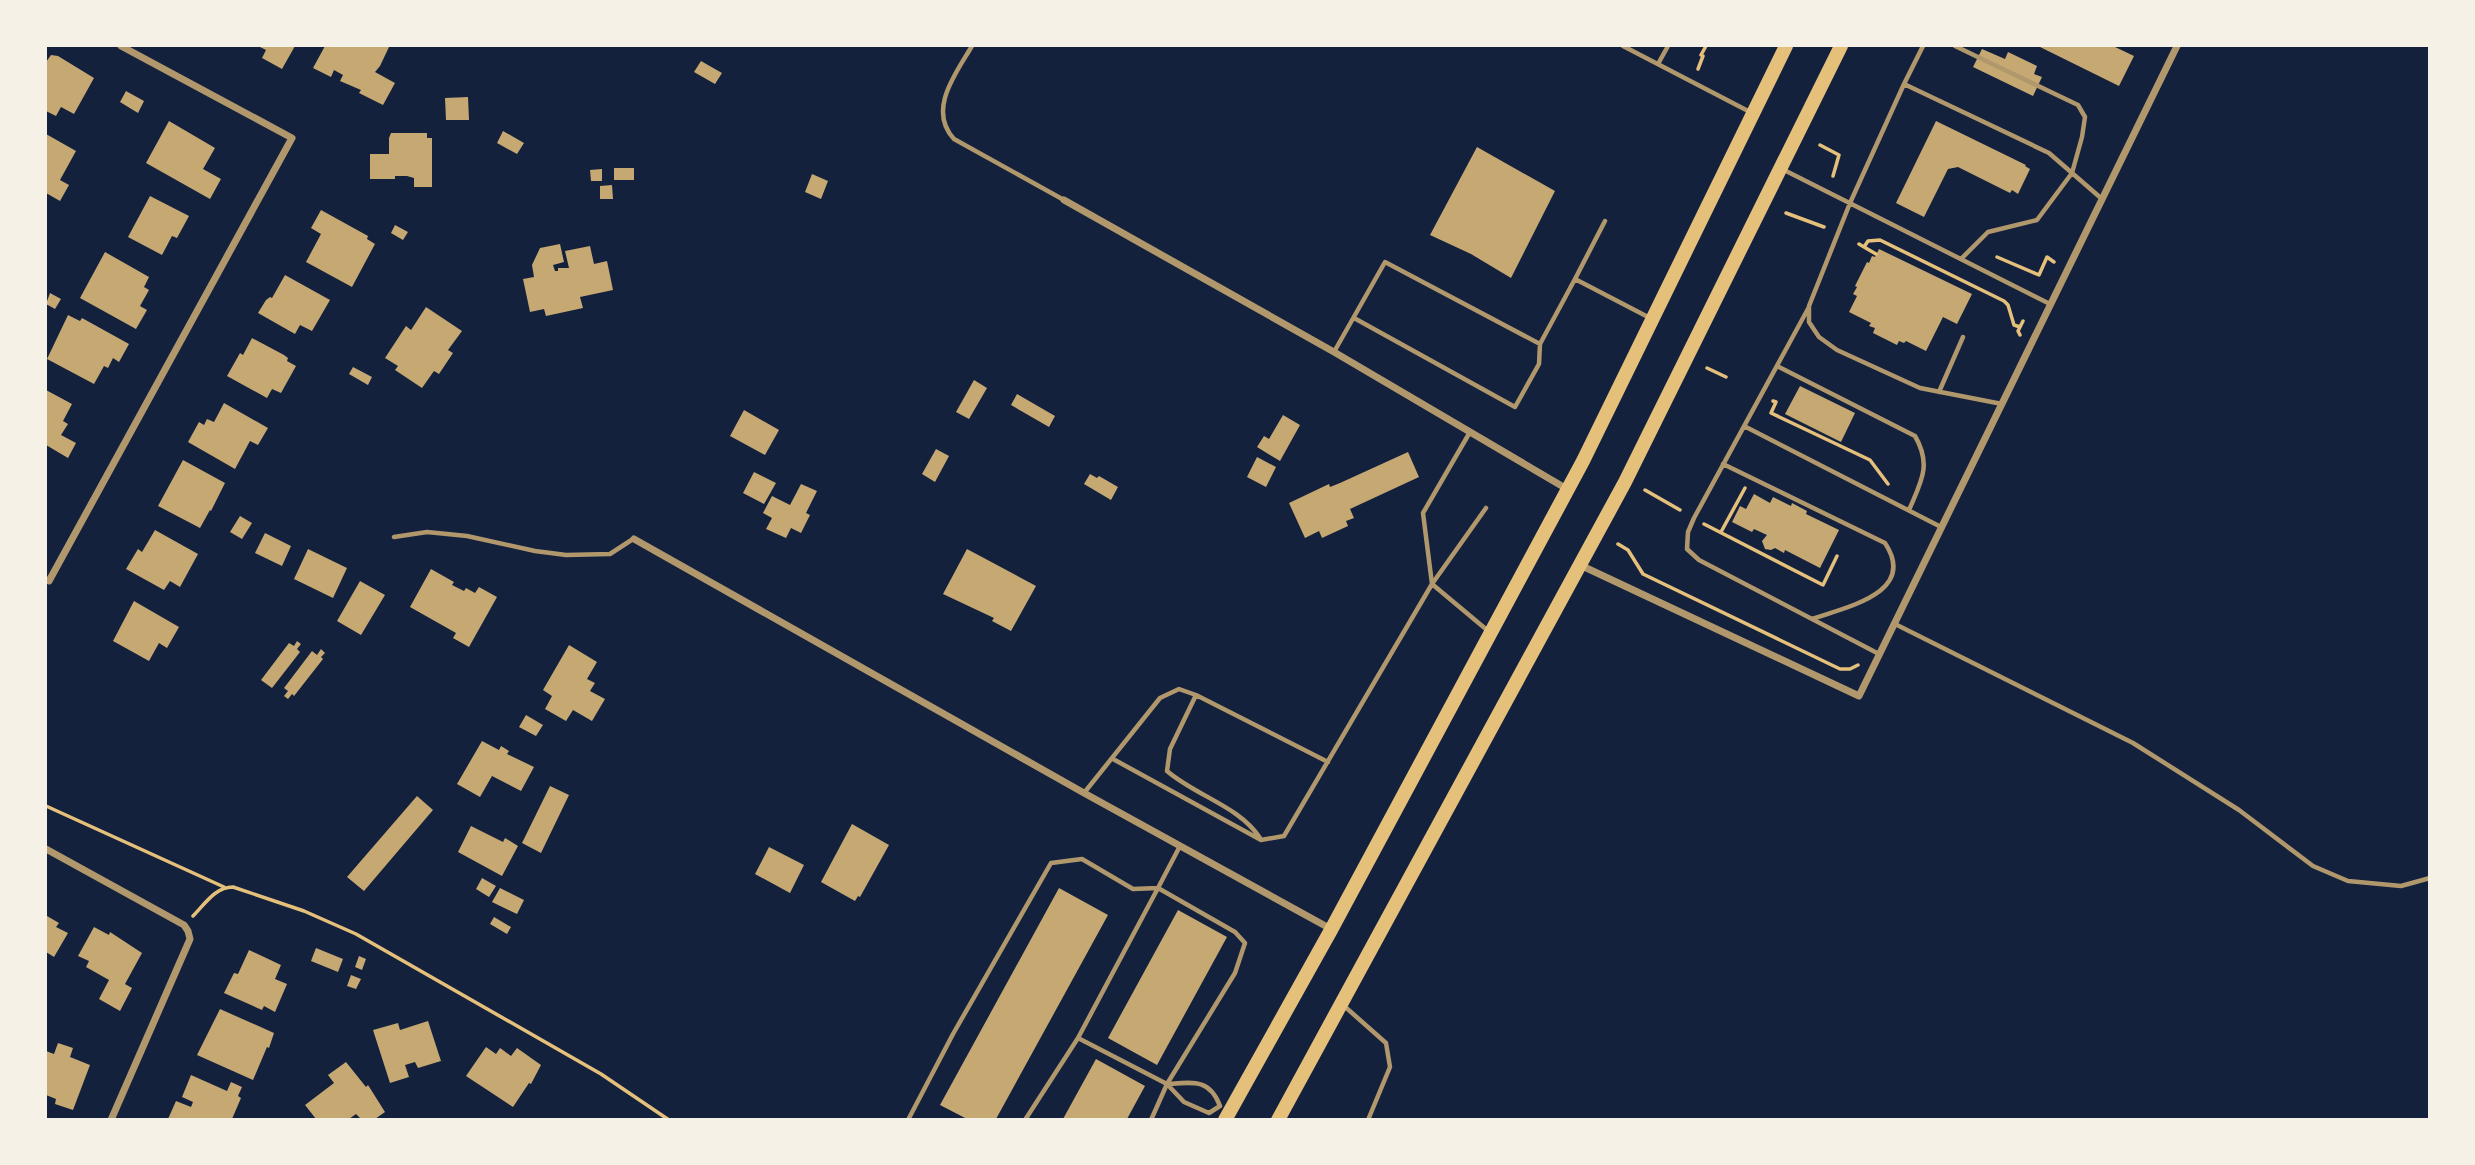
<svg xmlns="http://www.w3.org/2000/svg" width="2475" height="1165" viewBox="0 0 2475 1165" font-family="'PT Sans Narrow',sans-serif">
  <rect width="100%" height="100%" fill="#14213d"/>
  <path fill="#c6a872" d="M258,46H295L282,69L262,58L266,50Z
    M325,46L389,47L380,66L375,72L395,83L383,105L359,93L361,90L340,81L343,75L334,70L331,77L313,68Z
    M2038,46H2113L2134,56L2119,86Z
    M1982,49L2005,59L2008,52L2037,66L2034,74L2042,77L2033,96L1973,67Z
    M51,55L58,56L94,78L74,114L61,107L56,116L46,111V62Z
    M701,61L722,73L715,84L694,72Z
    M126,91L144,101L138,113L120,102Z
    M468,97L469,120H446L445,98Z
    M169,121L215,148L203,169L221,179L210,199L146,163Z
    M1936,121L2026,165L2025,166L2030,169L2018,194L2012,190L2010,193L1958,167L1948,169L1924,217L1896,203Z
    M503,131L524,143L517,154L497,143Z
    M391,133H427V138H432V187H414V178L407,176H395V179H370V154H389V138Z
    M46,134L76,151L60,180L69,185L60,201L46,193Z
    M1477,147L1555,191L1511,278L1471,254L1430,235Z
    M614,168H634V180H614Z
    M602,169V181H591L590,170Z
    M812,174L828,181L821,199L805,192Z
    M612,185L613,199H600V186Z
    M150,196L189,216L177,238L172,236L162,255L128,237Z
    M321,210L368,236L367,239L375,244L352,287L306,262L321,234L311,228Z
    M395,225L408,232L403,240L391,233Z
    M560,244L564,262L553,265L555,271H558V268H569L565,251L590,246L594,264L607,261L613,290L580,297L583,308L546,316L544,309L530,312L523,279L534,277L532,265L540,248Z
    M1879,249L1972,294L1957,324L1943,317L1926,351L1906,341L1904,343L1899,341L1897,345L1873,333L1875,328L1869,326L1871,323L1849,312L1857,296L1853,294L1857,287L1855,286L1867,262L1869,263L1872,256L1875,257Z
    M105,252L149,277L144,287L149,290L140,306L147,310L136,329L80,298Z
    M285,275L330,300L312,331L300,325L295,334L258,313L266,300L270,297L272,298Z
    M50,293L61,299L55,309L46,304Z
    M426,307L462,331L448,350L453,353L439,374L434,371L422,388L395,370L398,366L385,358L406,326L411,330Z
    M68,315L80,321L82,318L129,344L119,362L113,358L108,368L104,366L94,384L47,359Z
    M252,338L284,355L288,358L287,361L296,366L281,393L272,389L267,398L227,376L240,353L243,355Z
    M353,367L372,377L368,385L349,374Z
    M974,380L987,388L969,419L956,412Z
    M1800,386L1855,413L1841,442L1785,414Z
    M46,390L72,404L63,421L68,424L61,435L76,443L68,458L46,445Z
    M1017,394L1055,416L1049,427L1011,405Z
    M224,403L268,428L258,445L250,441L235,469L188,442L199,422L204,425L207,419L214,422Z
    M744,410L779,430L765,455L730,436Z
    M1283,415L1300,425L1280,461L1257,447L1264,436L1269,439Z
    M936,449L949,456L935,482L922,474Z
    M1408,452L1419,477L1350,509L1354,518L1346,521L1348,526L1322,538L1319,531L1305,538L1289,503L1329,484L1330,487L1340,483Z
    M1257,457L1276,467L1266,487L1247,477Z
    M183,460L225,483L211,511L210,510L200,528L158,506Z
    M754,472L776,483L764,504L743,493Z
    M1090,474L1097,478L1099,476L1118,487L1111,500L1084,484Z
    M801,484L817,491L806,513L810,515L801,533L791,528L786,538L766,529L772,518L763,513L772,496L790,505Z
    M1754,494L1770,503L1773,497L1791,506L1792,503L1807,511L1806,514L1839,530L1820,568L1785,550L1784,553L1775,548L1771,550L1765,549L1762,541L1767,535L1754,529L1752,532L1732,522L1740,506L1746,509Z
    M240,516L252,523L242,539L230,532Z
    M155,530L198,554L180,587L170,581L164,590L126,569L138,549L142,552Z
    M265,533L291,546L282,566L255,553Z
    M308,549L347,568L333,598L294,579Z
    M967,549L1036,586L1011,631L992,621L994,618L943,594Z
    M431,569L454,582L452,585L464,591L466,588L475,593L479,587L497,597L469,647L453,638L456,633L410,607Z
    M360,581L385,595L361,635L337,621Z
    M134,601L179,627L167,648L159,643L149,661L113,641Z
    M297,641L301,644L297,649L300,652L272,688L261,680L289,643L294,646Z
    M569,645L597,662L587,679L595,683L590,691L605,699L592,721L573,710L566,721L545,709L552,696L543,690Z
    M321,649L325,653L321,657L323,659L294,696L292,694L288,699L284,696L288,691L284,688L312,651L317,655Z
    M526,715L543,725L536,736L519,727Z
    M482,741L499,750L501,746L509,751L507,754L534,767L521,791L492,776L480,797L457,784Z
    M550,786L569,795L541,853L522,843Z
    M417,796L433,810L364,891L347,877Z
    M852,824L889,845L860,897L858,896L855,901L821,882Z
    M471,826L503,842L505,838L518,846L502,876L458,852Z
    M769,847L804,865L790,893L755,874Z
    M482,878L496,886L489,897L476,889Z
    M500,888L524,900L517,914L492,902Z
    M1059,888L1108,915L996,1119H967L940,1105Z
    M1178,910L1227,937L1157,1065L1108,1038Z
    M47,916L59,923L56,927L68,933L54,957L46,952Z
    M494,917L511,927L507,934L490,924Z
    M94,927L109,935L110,932L142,953L125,984L132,988L120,1011L99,999L109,980L86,967L89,961L78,956Z
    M316,948L343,959L338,972L311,961Z
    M249,950L281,965L275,979L287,984L275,1012L264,1006L262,1010L224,993L234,973L238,974Z
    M359,956L366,959L362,970L355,967Z
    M351,975L361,979L356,989L347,986Z
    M220,1009L274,1033L269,1048L267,1047L253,1080L197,1055Z
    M428,1021L441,1061L418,1068L415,1062L405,1065L409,1077L390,1083L373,1030L398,1023L400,1030Z
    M58,1043L73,1048L70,1057L90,1065L73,1110L55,1104L56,1099L46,1095V1051L54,1054Z
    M486,1047L496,1054L500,1048L511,1056L517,1048L541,1065L531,1084L529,1083L513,1107L466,1076Z
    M1096,1059L1145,1086L1127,1119H1063Z
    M346,1062L366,1087L368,1085L385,1112L375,1119H361L356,1114L349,1119H316L305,1105L334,1083L328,1075Z
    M191,1075L227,1091L231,1082L242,1087L238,1096L241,1098L232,1119H168L176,1101L191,1107L193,1102L182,1097Z"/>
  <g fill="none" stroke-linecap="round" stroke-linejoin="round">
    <path stroke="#e5c07b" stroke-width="3.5" d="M1698,69L1703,56L1701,55L1706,46
      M1820,145L1839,155L1833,176
      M1786,213L1824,227
      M1859,244L1864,247L1868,241L1880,240L2004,301L2008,305L2014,325L2020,327
      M1864,247L1876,254
      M1997,257L2039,275L2047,257L2054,262
      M2020,335L2018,331L2023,321
      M1707,368L1726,377
      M1773,401L1776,402L1771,413L1870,460L1888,484
      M1645,490L1680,510
      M1704,524L1823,585L1837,556
      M1721,532L1745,488
      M1618,544L1628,550L1643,574L1840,669H1850L1858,665
      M46,806L224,887
      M193,916C205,904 215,887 233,887L304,911L356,934L601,1074L669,1120"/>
    <path stroke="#b1986c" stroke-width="4.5" d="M972,46C956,73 927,110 954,139L1064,200
      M1623,46L1752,113
      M1955,46L2078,105L2085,117L2082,137L2072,173L2037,220L1988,232L1961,259
      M1658,64L1668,46
      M1904,84L1923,46
      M1784,170L2050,304
      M1575,279L1605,221
      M1809,307L1694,518L1688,532L1687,549L1699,560L1879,654
      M1354,318L1515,407L1539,364L1540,344
      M1334,352L1385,262L1540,344L1575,279L1650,318
      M1777,366L1915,436C1932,465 1921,482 1909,510
      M1939,392L1963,337
      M2002,404L1920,388L1837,350L1819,337L1809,322V306L1850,203L1904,84L2049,153L2102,199
      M1744,426L1941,527
      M1470,432L1423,513L1432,584L1487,630
      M1723,464L1885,543C1918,593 1846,607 1812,619
      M394,537L427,532L467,536L535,551L566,555L610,554L633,539
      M1895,624L2133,743L2239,810L2313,866L2348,881L2401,886L2430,878
      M1196,695L1170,749L1167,771C1196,796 1239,806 1260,838
      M1113,759L1261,840L1284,836L1432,584L1486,508
      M1084,793L1160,698L1179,689L1196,695L1328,762
      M1343,1005L1386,1043L1390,1067L1368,1120
      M1168,1084C1194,1082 1210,1079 1220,1106
      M908,1120L953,1034L1051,863L1082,859L1133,889L1158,888L1078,1038
      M1025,1120L1078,1038L1167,1084L1184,1102L1209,1113L1220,1106
      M1151,1120L1167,1084L1235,973L1245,943L1235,932L1158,888L1180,846"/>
    <path stroke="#b1986c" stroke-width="7" d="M1064,200L1334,352L1567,489
      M634,539L1084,793L1331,929
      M1580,565L1859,696L2177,46
      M46,580L49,581L292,138L121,46
      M46,849L184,925L188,931L190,939L111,1120"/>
    <path stroke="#e5c07b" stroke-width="14" d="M1225,1120L1331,930L1583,461L1786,46
      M1278,1120L1625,482L1841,46"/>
  </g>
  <rect width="2475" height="1165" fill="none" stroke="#f6f1e7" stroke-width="94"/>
</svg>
